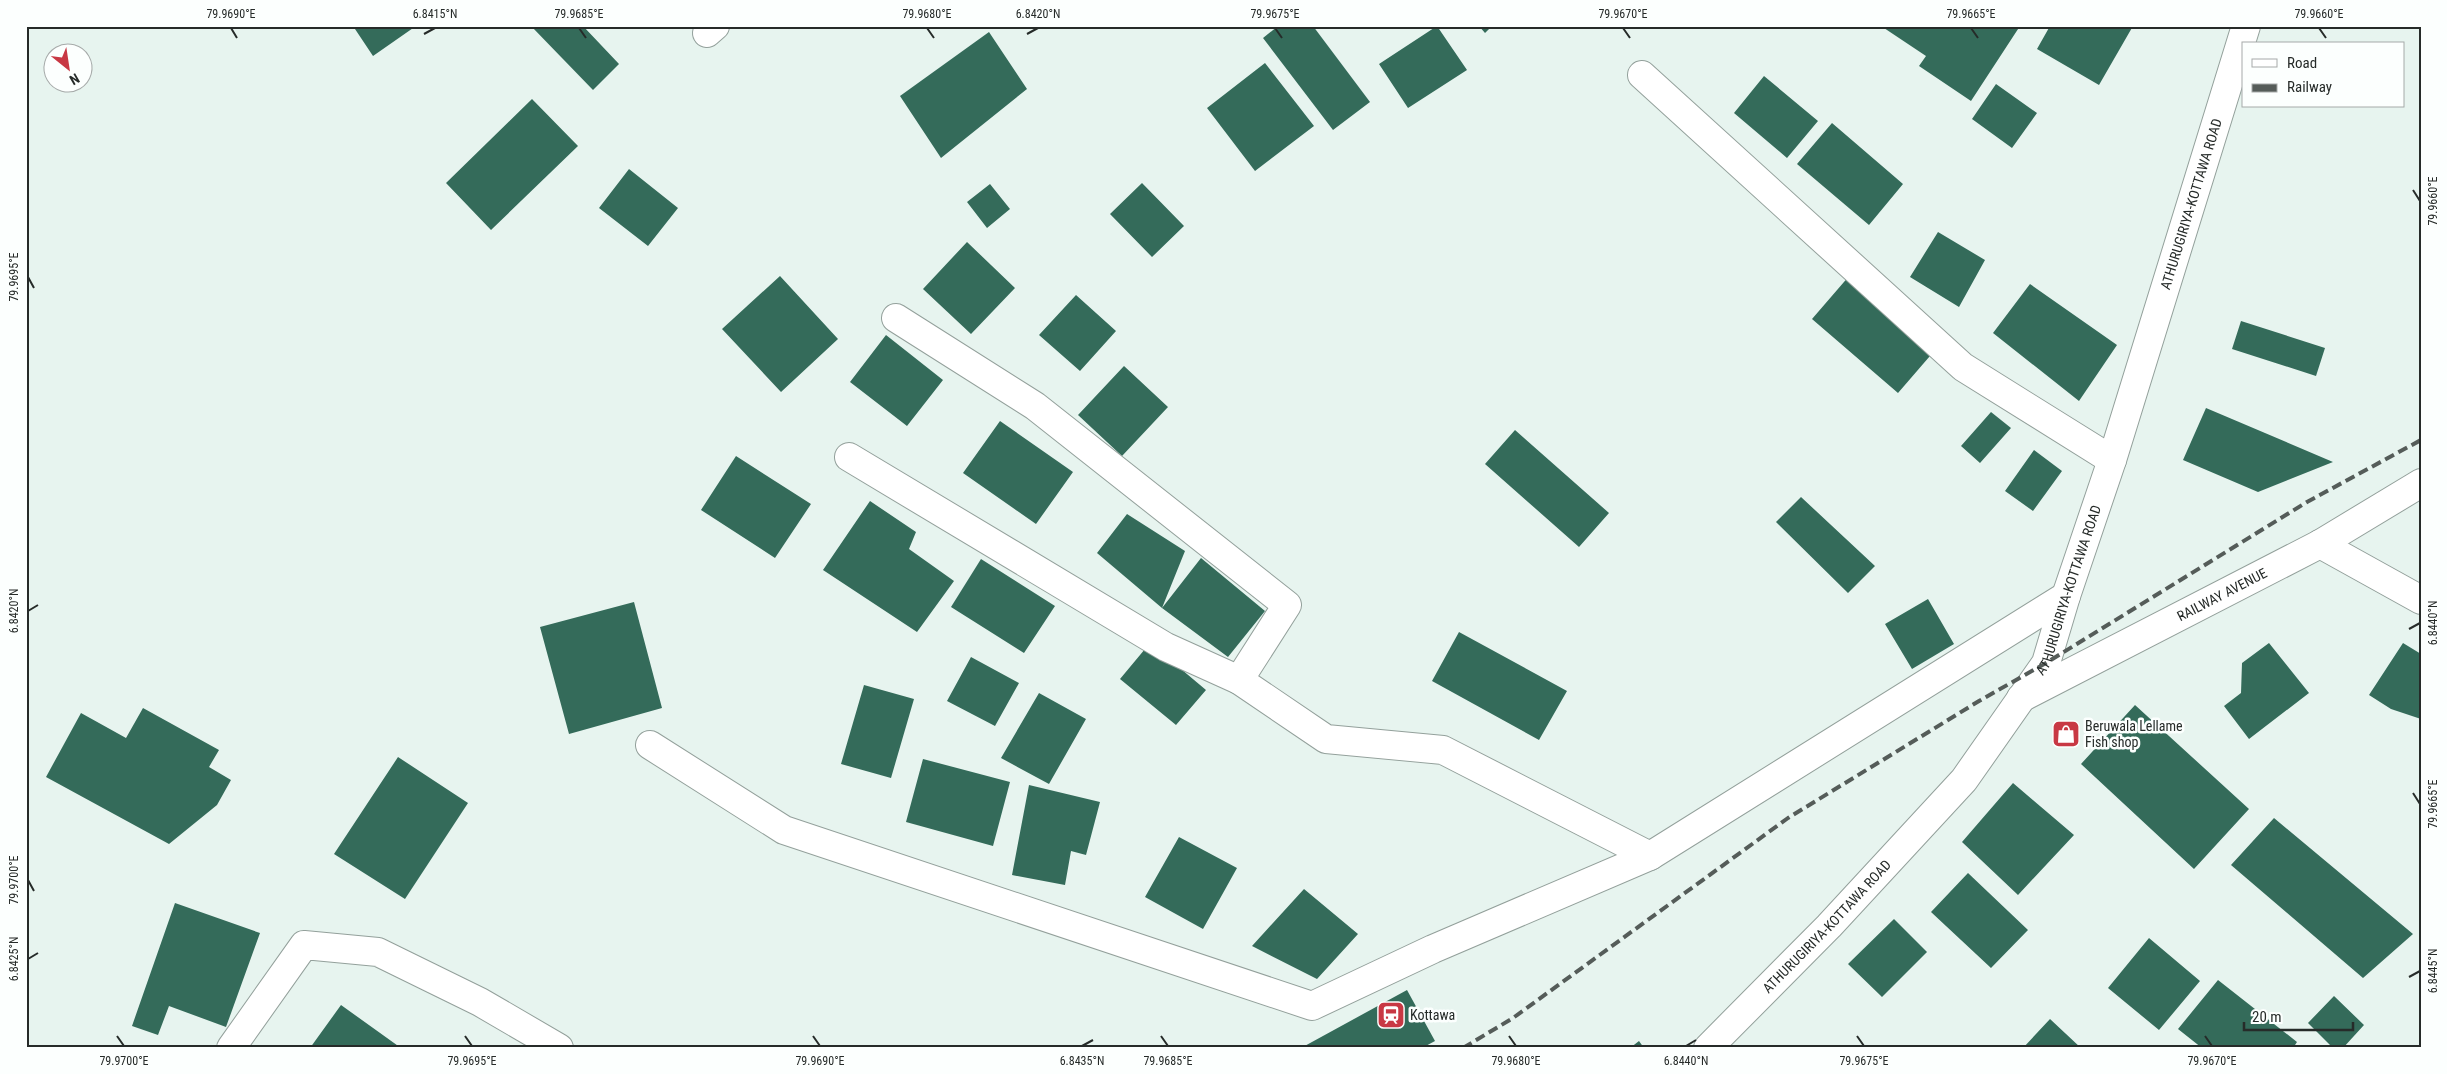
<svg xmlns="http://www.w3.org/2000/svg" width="2447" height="1074" viewBox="0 0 2447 1074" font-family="'Roboto Condensed',sans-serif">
  <rect width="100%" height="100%" fill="#e7f4ef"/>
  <path fill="#346b5a" d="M353,26H416L373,56Z
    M531,26H583L619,64L593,90Z
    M1278,26H1313L1370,102L1333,130L1263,38Z
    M1437,26L1467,70L1408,108L1379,64Z
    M1479,26H1492L1485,33Z
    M1881,26H2020L1971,101L1919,66L1926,56Z
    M2050,26H2133L2099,85L2037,49Z
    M989,32L1027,89L941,158L900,96Z
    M1265,63L1314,126L1255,171L1207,108Z
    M1764,76L1818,121L1787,158L1734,113Z
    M1996,84L2037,113L2012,148L1972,119Z
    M532,99L578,146L491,230L446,183Z
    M1832,123L1903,184L1869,225L1797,164Z
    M629,169L678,208L648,246L599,208Z
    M1142,183L1184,226L1152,257L1110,214Z
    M990,184L1010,209L987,228L967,202Z
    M1938,232L1985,260L1959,307L1910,277Z
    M967,242L1015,288L971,334L923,289Z
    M1850,275L1936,349L1898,393L1812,319Z
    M780,276L838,339L781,392L722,329Z
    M2030,284L2117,345L2079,401L1993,333Z
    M1076,295L1116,331L1080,371L1039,335Z
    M2241,321L2325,348L2316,376L2232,349Z
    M886,335L943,380L907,426L850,382Z
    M1124,366L1168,407L1122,456L1078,415Z
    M2206,408L2333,462L2258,492L2183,460Z
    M1991,412L2011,428L1980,463L1961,446Z
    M1000,421L1073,472L1036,524L963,473Z
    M1515,430L1609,513L1579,547L1485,464Z
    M2034,450L2062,471L2033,511L2005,491Z
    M736,456L811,504L775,558L701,510Z
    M1801,497L1875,566L1848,593L1776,522Z
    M870,501L916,532L909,549L954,581L917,632L823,570Z
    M1127,514L1185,551L1162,608L1097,553Z
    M1201,558L1265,611L1228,657L1162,608Z
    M981,559L1055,606L1024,653L951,607Z
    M1928,599L1954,644L1912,669L1885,624Z
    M634,602L662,708L569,734L540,627Z
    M1459,632L1567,691L1539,740L1432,681Z
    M1150,643L1206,690L1176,725L1120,679Z
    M2269,643L2309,693L2249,739L2224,706L2241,693L2242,663Z
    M2403,643L2421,654V719L2391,709L2369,695Z
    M971,657L1019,683L995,726L947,701Z
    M864,685L914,699L891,778L841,764Z
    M1039,693L1086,719L1049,784L1001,758Z
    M2135,705L2249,809L2194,869L2081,764Z
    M143,708L219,750L209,767L231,780L217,805L169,844L46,777L81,713L126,738Z
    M398,757L468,803L405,899L334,854Z
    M923,759L1010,782L993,846L906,822Z
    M2013,783L2074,835L2018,895L1962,842Z
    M1029,785L1100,802L1086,855L1071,851L1065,885L1012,875Z
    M2274,818L2413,934L2363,978L2231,865Z
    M1179,837L1237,868L1203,929L1145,897Z
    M1968,873L2028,930L1991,968L1931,912Z
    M1304,889L1358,934L1317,979L1252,946Z
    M175,903L260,933L226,1027L169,1006L158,1035L132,1026Z
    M1894,919L1927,952L1882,997L1848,964Z
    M2149,938L2200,981L2159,1030L2108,988Z
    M2218,980L2297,1042L2293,1048H2202L2178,1029Z
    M1407,990L1435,1041L1422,1048H1301Z
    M2334,996L2364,1025L2343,1048H2333L2308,1023Z
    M341,1005L401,1048H310Z
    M2050,1019L2081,1048H2023Z
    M1639,1041L1644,1048H1630Z"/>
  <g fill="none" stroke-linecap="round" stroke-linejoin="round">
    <defs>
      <g id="minor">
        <path d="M707,33L715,26"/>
        <path d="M1642,75L1963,367L2112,460"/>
        <path d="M896,318L1035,406L1287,605L1239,680L1326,739L1443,750L1650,856L2066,596"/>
        <path d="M849,457L1166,647L1239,680"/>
        <path d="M2320,544L2421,600"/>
        <path id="s1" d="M2021,698L2320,544L2421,483"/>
        <path d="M650,745L784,830L1312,1006L1433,949L1650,856"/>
        <path d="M231,1048L304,945L378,952L480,1002L559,1048"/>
      </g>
      <g id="major">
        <path id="s2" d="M1708,1048L1829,926L1964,780L2046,663L2066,596L2112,460L2246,26"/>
      </g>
    </defs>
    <use href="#minor" stroke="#93a09b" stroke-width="30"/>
    <use href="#major" stroke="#93a09b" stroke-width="30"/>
    <use href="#minor" stroke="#fff" stroke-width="28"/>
    <use href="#major" stroke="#fff" stroke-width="28"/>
    <path stroke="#555c59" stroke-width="4" stroke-dasharray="10 5" stroke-linecap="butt" d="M1463,1048L1513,1018L1788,818L1979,701L2046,663L2307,502L2421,440"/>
  </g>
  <path fill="none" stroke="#262b29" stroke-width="2" d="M231,28L237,38M579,28L586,38M927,28L934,38M1275,28L1282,38M1623,28L1630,38M1971,28L1978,38M2319,28L2326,38M424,34L435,28M1027,34L1038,28M2413,190L2420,201M28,277L34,288M28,611L38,605M2409,629L2420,623M2413,793L2420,804M28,880L34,891M28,959L38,953M2409,977L2420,971M117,1036L124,1046M465,1036L472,1046M813,1036L820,1046M1161,1036L1168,1046M1509,1036L1516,1046M1857,1036L1864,1046M2205,1036L2212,1046M1082,1046L1093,1040M1686,1046L1696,1040"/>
  <defs>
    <symbol id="shop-square" viewBox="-11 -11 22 22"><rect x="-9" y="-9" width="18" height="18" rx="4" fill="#c83844" stroke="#fcfffe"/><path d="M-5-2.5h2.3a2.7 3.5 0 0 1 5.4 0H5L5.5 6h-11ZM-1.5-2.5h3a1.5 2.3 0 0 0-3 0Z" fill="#fff"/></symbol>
    <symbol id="station-square" viewBox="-11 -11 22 22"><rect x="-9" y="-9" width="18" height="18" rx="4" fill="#c83844" stroke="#fcfffe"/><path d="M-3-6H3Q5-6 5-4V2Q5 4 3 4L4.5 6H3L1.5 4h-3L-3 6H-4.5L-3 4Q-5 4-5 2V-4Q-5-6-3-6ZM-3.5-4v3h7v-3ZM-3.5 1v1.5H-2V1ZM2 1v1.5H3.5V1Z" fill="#fff"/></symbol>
  </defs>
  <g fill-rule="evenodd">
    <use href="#shop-square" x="2050" y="718" width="32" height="32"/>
    <use href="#station-square" x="1375" y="999" width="32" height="32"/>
  </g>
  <g text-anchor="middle" stroke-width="5" stroke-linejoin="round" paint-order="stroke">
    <g font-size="14" fill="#262b29" stroke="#fcfffe">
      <text dy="5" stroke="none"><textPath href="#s2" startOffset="995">ATHURUGIRIYA-KOTTAWA ROAD</textPath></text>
      <text dy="5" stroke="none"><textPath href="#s2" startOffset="590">ATHURUGIRIYA-KOTTAWA ROAD</textPath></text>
      <text dy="5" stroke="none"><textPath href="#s1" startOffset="226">RAILWAY AVENUE</textPath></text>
      <text dy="5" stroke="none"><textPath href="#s2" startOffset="170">ATHURUGIRIYA-KOTTAWA ROAD</textPath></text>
    </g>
    <g font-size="14" fill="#262b29" stroke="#fcfffe" text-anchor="start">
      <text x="2085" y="731">Beruwala Lellame<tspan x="2085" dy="16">Fish shop</tspan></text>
      <text x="1410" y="1020">Kottawa</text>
    </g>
  </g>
  <rect width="2447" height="1074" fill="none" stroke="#fcfffe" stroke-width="55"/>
  <rect x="2242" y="42" width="162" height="65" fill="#fcfffe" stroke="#a6aaa9"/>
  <rect x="2252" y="59" width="25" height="8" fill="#ffffff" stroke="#a6aaa9"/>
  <text x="2287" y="68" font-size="15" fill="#262b29">Road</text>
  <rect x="2252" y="84" width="25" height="8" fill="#555c59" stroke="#a6aaa9"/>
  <text x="2287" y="92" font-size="15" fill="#262b29">Railway</text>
  <g transform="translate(68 68) rotate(150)"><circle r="24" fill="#fcfffe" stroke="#a6aaa9"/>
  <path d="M0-4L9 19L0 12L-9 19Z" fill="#c83844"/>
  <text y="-8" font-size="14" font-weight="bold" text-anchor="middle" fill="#262b29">N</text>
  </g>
  <path d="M2244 1022v8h109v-8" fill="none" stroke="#262b29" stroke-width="2.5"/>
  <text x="2252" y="1022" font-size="15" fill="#262b29" stroke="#fcfffe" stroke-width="4" paint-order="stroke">20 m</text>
  <rect x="28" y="28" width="2392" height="1018" fill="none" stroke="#262b29" stroke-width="2"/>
  <g font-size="12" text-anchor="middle" fill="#262b29">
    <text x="231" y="18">79.9690°E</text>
    <text x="435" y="18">6.8415°N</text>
    <text x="579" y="18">79.9685°E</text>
    <text x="927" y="18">79.9680°E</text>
    <text x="1038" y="18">6.8420°N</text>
    <text x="1275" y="18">79.9675°E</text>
    <text x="1623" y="18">79.9670°E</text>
    <text x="1971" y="18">79.9665°E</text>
    <text x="2319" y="18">79.9660°E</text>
    <text transform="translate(2433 201) rotate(-90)" y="4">79.9660°E</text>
    <text transform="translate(14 277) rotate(-90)" y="4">79.9695°E</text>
    <text transform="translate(14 611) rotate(-90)" y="4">6.8420°N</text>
    <text transform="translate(2433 623) rotate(-90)" y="4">6.8440°N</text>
    <text transform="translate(2433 804) rotate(-90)" y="4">79.9665°E</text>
    <text transform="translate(14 880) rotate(-90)" y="4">79.9700°E</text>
    <text transform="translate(14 959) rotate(-90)" y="4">6.8425°N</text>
    <text transform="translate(2433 971) rotate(-90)" y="4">6.8445°N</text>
    <text x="124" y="1065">79.9700°E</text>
    <text x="472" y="1065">79.9695°E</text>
    <text x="820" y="1065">79.9690°E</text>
    <text x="1082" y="1065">6.8435°N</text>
    <text x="1168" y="1065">79.9685°E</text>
    <text x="1516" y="1065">79.9680°E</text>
    <text x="1686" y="1065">6.8440°N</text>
    <text x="1864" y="1065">79.9675°E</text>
    <text x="2212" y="1065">79.9670°E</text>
  </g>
</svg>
